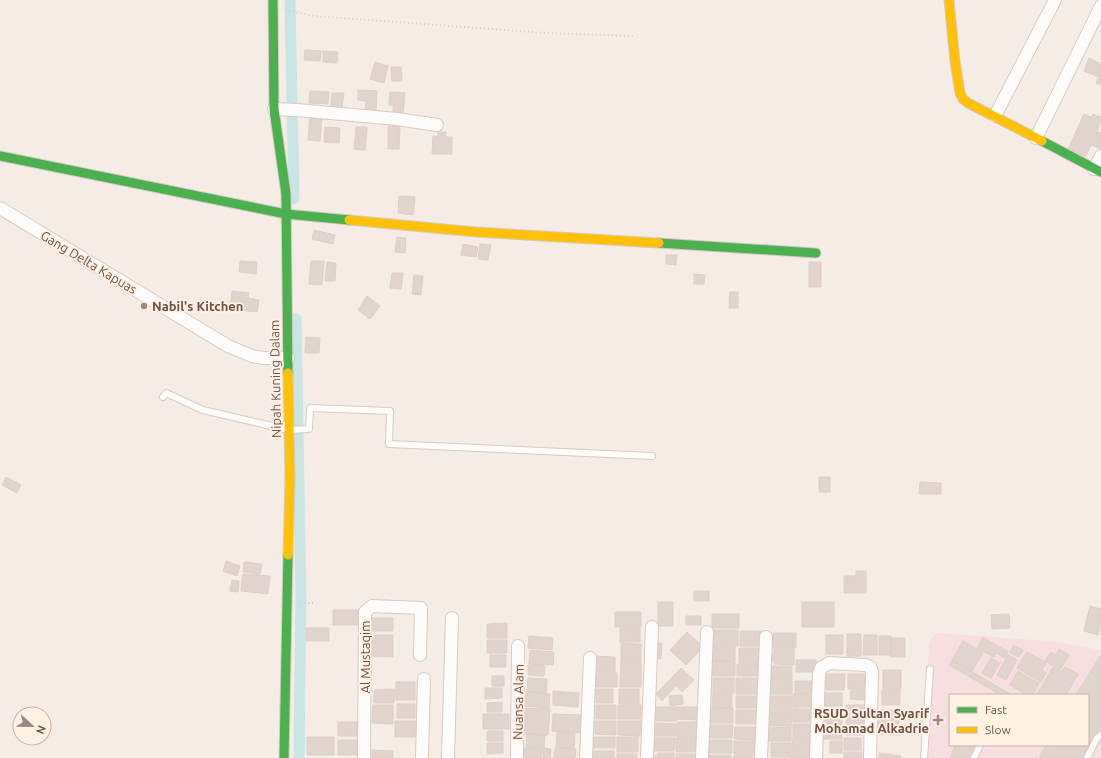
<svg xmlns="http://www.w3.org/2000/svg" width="1101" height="758" viewBox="0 0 1101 758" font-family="Ubuntu,sans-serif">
  <rect width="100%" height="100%" fill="#f5ede5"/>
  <path fill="#f7dee0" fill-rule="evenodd" d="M936,633L1048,641L1101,650V758H924L929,643ZM950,695H1088V745H950Z"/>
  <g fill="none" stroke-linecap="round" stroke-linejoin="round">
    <path stroke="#c8e5e4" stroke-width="11" d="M290,0L294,199
      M296,319L301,595L299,758"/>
  </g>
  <path fill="#e1d4cd" stroke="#ddcfc8" d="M305,50L321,51L320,61L304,60Z
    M323,51L338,52L337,63L323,62Z
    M1089,58L1101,64V85L1096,83L1099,77L1084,71Z
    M375,62L388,66L384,83L370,79Z
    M391,67H401L402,81H392Z
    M358,90L377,91L376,115L365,114L366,101L358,100Z
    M310,91L329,92L328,104L309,103Z
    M390,92L405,93L403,115L393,114V105H389Z
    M332,93H344L342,108L331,107Z
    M1084,114L1091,117L1093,114L1101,117V122L1097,131L1101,133V149L1091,145L1085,157L1068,149Z
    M310,116H322L320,141L308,140Z
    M388,126L400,127L399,149H388Z
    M325,127L340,128L339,143L324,142Z
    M356,127H367L365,150L354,149Z
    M438,132H446V137H452V154H432L433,136L438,137Z
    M399,196L415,197L413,215L398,213Z
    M314,230L335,235L333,244L312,239Z
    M397,237L406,238L405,253L395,252Z
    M463,244L478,247L476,257L461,255Z
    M480,244L491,245L488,260L478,259Z
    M666,255H677L676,265L666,264Z
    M240,261L257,262L256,274L239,272Z
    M311,261H324L322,285L309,284Z
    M327,262L336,263L335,281H325Z
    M809,262H821V287H809Z
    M392,273H403L401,289L390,288Z
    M694,274L705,275L704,284H694Z
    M414,275L423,276L421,295L412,294Z
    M232,291L249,293L248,298L259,300L257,312L230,309Z
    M730,292H738V308H729Z
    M367,296L380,306L370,319L358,310Z
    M306,337L320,338L319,353H305Z
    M6,477L21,485L17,493L2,485Z
    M819,477H830V492H819Z
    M920,482L941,483V494H919Z
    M226,561L240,566L237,576L223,571Z
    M244,562L262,564L260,574L243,572Z
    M856,571H866V593H844V576H856Z
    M243,574L270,576L268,594L241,591Z
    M232,580L239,581L238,592L230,591Z
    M694,591H709V601H694Z
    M658,602H673V626H658Z
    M802,602H834V627H802Z
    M1090,606L1101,609V623L1098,635L1084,631Z
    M333,610H361V625H333Z
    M615,612H641V627H615Z
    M712,614H739V628H712Z
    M1009,614L1010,628L992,629L991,615Z
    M686,616H701V625H686Z
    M372,618H393V631H371Z
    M507,623V638H487V624Z
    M306,628H329V641H306Z
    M620,628H640V642H620Z
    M712,630H738V646H712Z
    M740,631H761V646H740Z
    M687,632L703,647L686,665L670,650Z
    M773,633H796V648H773Z
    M847,634H861V656H847Z
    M372,635H393V657L371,656Z
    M826,635H843V654H826Z
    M864,635H877V655H863Z
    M529,636L553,638L552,650L528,648Z
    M879,636H891V655H879Z
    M983,637L1008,652L1005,658L996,653L994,657L977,648Z
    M891,638H905V657H891Z
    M487,640H507V653H487Z
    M963,641L983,653L972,671L952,660Z
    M621,643L641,644V658H621Z
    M654,643H662L661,659H654Z
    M1014,645L1023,650L1019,657L1010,653Z
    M712,647H735V661H712Z
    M739,648H759V663H739Z
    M774,649H794V665L774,664V661H771V654H774Z
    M1059,649L1069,655L1060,670L1045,661L1051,652L1056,655Z
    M530,650L554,652L553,665L529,664Z
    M1027,652L1046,663L1042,670L1046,673L1041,682L1017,668Z
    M490,655H506V667H490Z
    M1008,655L1017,660L1006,680L997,675Z
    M595,656L615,657V672H595Z
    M1100,656L1101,657V726L1082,758H1039L1046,745H1088V695H1076Z
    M991,658L1000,663L991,678L982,673Z
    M621,659H641V687H620Z
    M796,660H816V672H796Z
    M952,660L1012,695H1001L949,665Z
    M710,661L735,662V676H710Z
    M737,664H758L757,676H737Z
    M528,665L545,666L544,676L528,675Z
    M768,666H792V680H768Z
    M1053,667L1061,672L1065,667L1078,674L1066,695H1037Z
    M681,668L694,680L682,692L676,686L662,701L656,694Z
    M883,670H901V689H883Z
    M1018,671L1039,683L1032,695H1027L1010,685Z
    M596,673H617V687H596Z
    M826,674H845L844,690H826Z
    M848,674H865L864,689H848Z
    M492,676H504V686H492Z
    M528,678L547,679L546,693L527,692Z
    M713,678H734V693H713Z
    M736,678H758V694H736Z
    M769,681H792V694H769Z
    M795,681H812V693L795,694Z
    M396,682H415V700H396Z
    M485,688H502V698L485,699Z
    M395,689L394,703H374V690Z
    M596,689H613V703H596Z
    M619,689H639V704H619Z
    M851,690H867V700L850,699Z
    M882,690H900V705H882Z
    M553,691L579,693L578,707L553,705Z
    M526,692L550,694L549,708L525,706Z
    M825,693H842V706H825Z
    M712,694H732V708H712Z
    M793,694L813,695V707H793Z
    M682,695L683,704L670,706L669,696Z
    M736,696H758V708H736Z
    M768,696H792V711H768Z
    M502,702V712H487V703Z
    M397,704H415V718H397Z
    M373,705H393V724L372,723Z
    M596,705H616V719H596Z
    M618,705H641V719H618Z
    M846,705H865V719H846Z
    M652,707H676V721H651Z
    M677,707H699L698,720L677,719Z
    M525,708L550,709L548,735L523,734Z
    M710,708H733V723H710Z
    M793,709H813V722H793Z
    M736,710H756V724H736Z
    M881,710H894V720H881Z
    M824,711H842V723L824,724Z
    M767,712H792V726H767Z
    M483,714H509V729H483Z
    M553,714L581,715L580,733L552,731Z
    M846,720H864L863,735H846Z
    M395,721H417V737H395Z
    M595,721H616V735L595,734Z
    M618,721H641L640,736L618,735Z
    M878,721H899V735L878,734Z
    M338,722H357V736H338Z
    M677,722H697V737H677Z
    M651,723L676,724V736H651Z
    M793,724H813V737H793Z
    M822,724H842V739H822Z
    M710,725H733L732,738H709Z
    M735,727H755V740L734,739Z
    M791,727V741H769V728Z
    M487,731H503V741H487Z
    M557,732L575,734L574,748L556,747Z
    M527,734L545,735L544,748L526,747Z
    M307,737H334V755H307Z
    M593,737H615V748H593Z
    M617,737H638V752H617Z
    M652,738H675L674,751H652Z
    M676,738H696V752H676Z
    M792,738H810V754H792Z
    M844,738H861V750H844Z
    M338,740H359V755H338Z
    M709,740H732V753H709Z
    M734,741H755V754H734Z
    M830,741H842V753H830Z
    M487,743H503V753L487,754Z
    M771,743H791V757H771Z
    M955,745H978L972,758H950Z
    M521,748L542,749L541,758H521Z
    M543,748L551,749L550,758H543Z
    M555,748L576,749L575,758H554Z
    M372,750L393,751V758H372Z
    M592,751H614V758H592Z
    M844,752H862V758H844Z
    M658,753H674V758H650V756H658Z
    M879,753L901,756V758H879Z
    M617,754H637V758H617Z
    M676,754H695V758H676Z
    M709,755H731V758H709Z
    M734,755H752V758H734Z
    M791,755H811V758H791Z"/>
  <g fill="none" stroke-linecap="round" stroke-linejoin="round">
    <defs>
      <path id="lane" d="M163,397L166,393L203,410L289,430L309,429L310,408L390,411L389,444L652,456
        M924,758L930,669
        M974,758L980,745
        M1087,758L1097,738L1101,735"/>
      <path id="street" d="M274,109L297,110L397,119L437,125
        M995,116L1055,0
        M1036,138L1101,6
        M1094,169L1101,156
        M0,208L228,346L252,356L263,358H288
        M364,758L365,612L372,606L421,608L420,655
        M422,758L424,679
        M448,758L452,618
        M517,758L518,646
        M586,758L590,658
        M647,758L652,627
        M702,758L707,632
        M761,758L766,637
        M816,758L819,674L821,668L829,663L866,665L870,667L872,671L870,758"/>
      <path id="fast" d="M273,0L274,109L286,194L288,373
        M1042,141L1101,172
        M0,156L286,214L349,220
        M659,243L816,253
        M284,758L288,555"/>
      <path id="slow" d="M949,0L955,61L960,93L963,99L968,103L1042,141
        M349,220L476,232L659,243
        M288,373L290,478L288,555"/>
    </defs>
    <use href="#lane" stroke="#d6cac3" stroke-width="8"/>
    <use href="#street" stroke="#d6cac3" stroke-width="14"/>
    <use href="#fast" stroke="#d5c9c2" stroke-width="11"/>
    <use href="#slow" stroke="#d5c9c2" stroke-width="11"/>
    <path stroke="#d6ccc8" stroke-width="2" stroke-dasharray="1 3" stroke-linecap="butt" d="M285,10L315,16L545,33L635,36
      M300,603H313"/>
    <use href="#lane" stroke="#fefcfb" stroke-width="6"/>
    <use href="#street" stroke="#fefcfb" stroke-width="12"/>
    <use href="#fast" stroke="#4caf50" stroke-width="9"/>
    <use href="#slow" stroke="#ffc107" stroke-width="9"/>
  </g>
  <g fill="#9f887f" stroke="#fff1e4" stroke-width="1.5">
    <circle cx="144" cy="306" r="4"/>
    <path d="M936 714h4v4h4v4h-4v4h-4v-4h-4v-4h4z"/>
  </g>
  <g text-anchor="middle" stroke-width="3.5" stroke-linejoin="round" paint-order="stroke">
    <g font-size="13" fill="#705248" stroke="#fff1e4">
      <text transform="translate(89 262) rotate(31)" y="5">Gang Delta Kapuas</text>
      <text transform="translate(275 379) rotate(-91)" y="5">Nipah Kuning Dalam</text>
      <text transform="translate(365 657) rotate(-90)" y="5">Al Mustaqim</text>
      <text transform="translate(518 702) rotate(-89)" y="5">Nuansa Alam</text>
    </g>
    <g font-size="13" font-weight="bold" fill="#705248" stroke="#fff1e4" text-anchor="start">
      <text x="152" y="311">Nabil's Kitchen</text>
      <text x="929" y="718" text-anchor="end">RSUD Sultan Syarif<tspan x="929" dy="15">Mohamad Alkadrie</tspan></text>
    </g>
  </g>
  <rect x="949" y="694" width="140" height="52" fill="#fff1e4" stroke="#c6b1a6"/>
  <rect x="957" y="707" width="20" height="6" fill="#4caf50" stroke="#c6b1a6"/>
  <text x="985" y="714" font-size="12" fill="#705248">Fast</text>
  <rect x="957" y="727" width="20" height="6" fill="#ffc107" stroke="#c6b1a6"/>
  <text x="985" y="734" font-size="12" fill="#705248">Slow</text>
  <g transform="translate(32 726) rotate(112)"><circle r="19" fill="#fff1e4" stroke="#c6b1a6"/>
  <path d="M0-3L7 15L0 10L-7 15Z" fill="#9f887f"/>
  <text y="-6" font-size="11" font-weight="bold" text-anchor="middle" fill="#705248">N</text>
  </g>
</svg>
